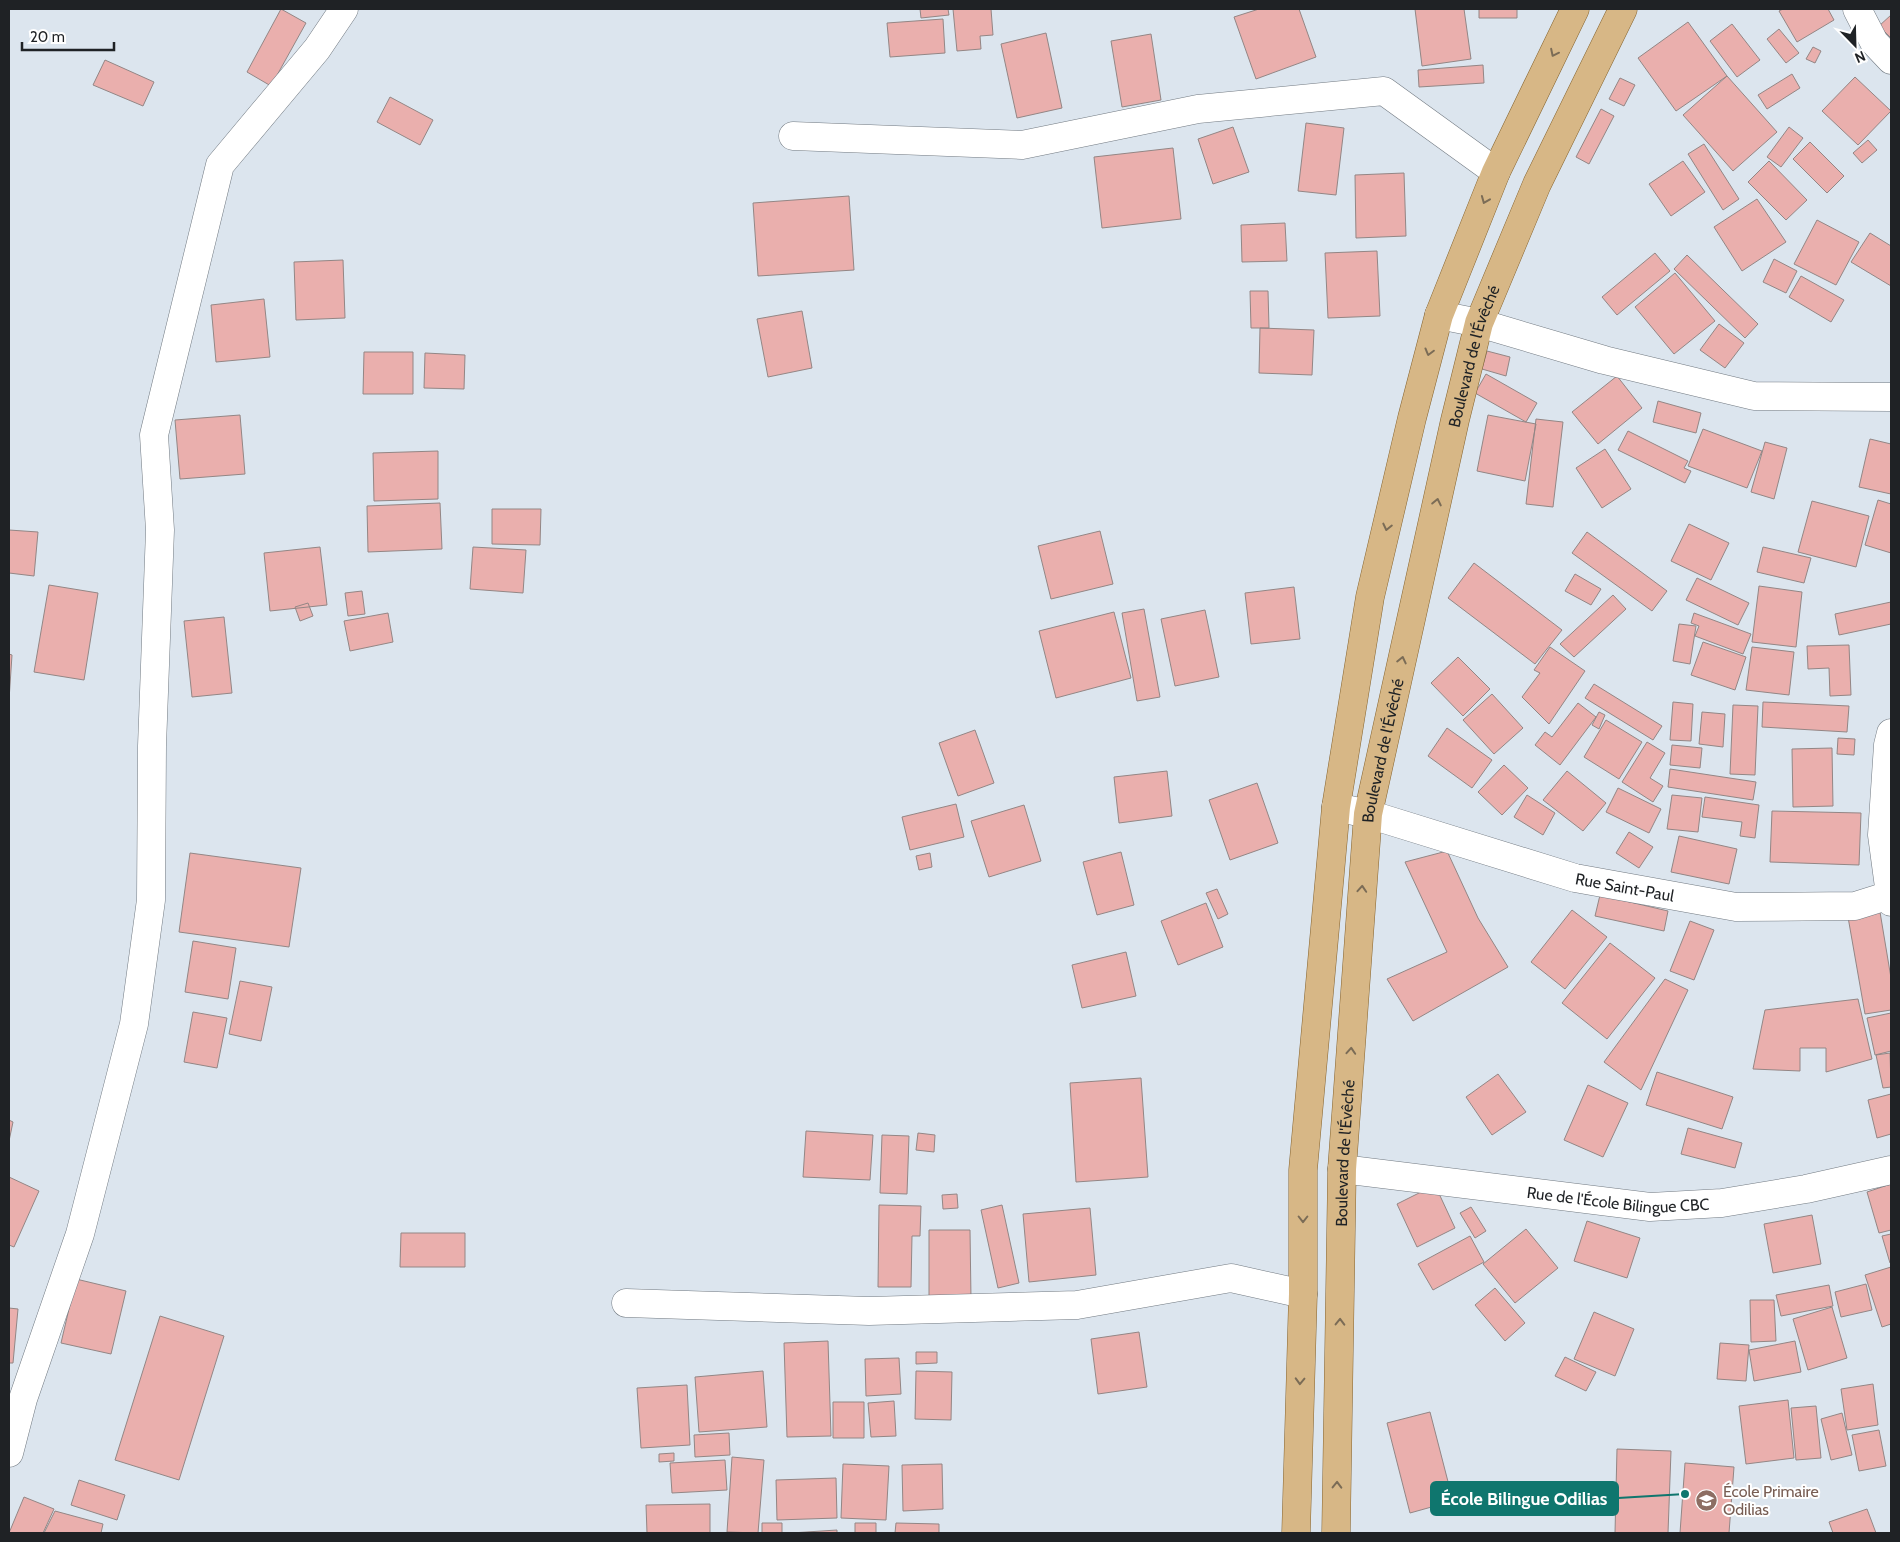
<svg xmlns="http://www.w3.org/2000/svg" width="1900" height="1542" viewBox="0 0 1900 1542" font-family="Cabin,sans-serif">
  <rect width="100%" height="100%" fill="#dce5ee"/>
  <path fill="#eaafad" stroke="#938685" d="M281,9L306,23L271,86L247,72Z
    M920,9H948L949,15L921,18Z
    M953,9H991L993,35L980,36L981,49L957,51Z
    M1259,9H1299L1316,57L1256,79L1234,17Z
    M1415,9H1464L1471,59L1422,66Z
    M1479,9H1517V18H1479Z
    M1783,9H1828L1834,20L1797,42L1779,11Z
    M1891,15V38L1879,26Z
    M943,19L945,53L890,57L887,23Z
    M1688,22L1727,76L1676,111L1638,58Z
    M1732,24L1760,60L1737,77L1710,41Z
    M1779,29L1799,53L1786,63L1767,39Z
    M1046,33L1062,108L1017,118L1001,44Z
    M1151,34L1161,100L1122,107L1111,41Z
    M1813,47L1821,51L1815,63L1806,59Z
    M105,60L154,82L143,106L93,85Z
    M1483,65L1484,83L1419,87L1418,70Z
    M1792,74L1800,88L1767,109L1758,95Z
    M1727,76L1777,132L1733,171L1683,115Z
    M1855,77L1891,111L1858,145L1822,111Z
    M1620,78L1635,85L1624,106L1609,99Z
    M390,97L433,120L420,145L377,122Z
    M1601,109L1614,116L1589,164L1576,157Z
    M1306,123L1344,128L1336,195L1298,191Z
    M1233,127L1249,172L1213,184L1198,139Z
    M1789,127L1803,138L1781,167L1767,157Z
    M1868,140L1877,150L1862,163L1853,153Z
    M1810,142L1844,176L1827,193L1793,159Z
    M1704,144L1739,199L1723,210L1688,154Z
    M1173,148L1181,219L1102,228L1094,157Z
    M1683,161L1705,192L1671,216L1649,184Z
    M1769,161L1807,200L1786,220L1748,182Z
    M1404,173L1406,236L1356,238L1355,175Z
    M849,196L854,270L758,276L753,203Z
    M1757,199L1786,242L1742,271L1714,227Z
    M1817,220L1859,242L1836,285L1794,264Z
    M1285,223L1287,261L1242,262L1241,225Z
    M1870,233L1891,246V286L1851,262Z
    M1377,251L1380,316L1328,318L1325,253Z
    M1655,253L1670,271L1617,315L1602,297Z
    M1687,255L1758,324L1745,338L1674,269Z
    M1774,259L1797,271L1786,293L1763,282Z
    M343,260L345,318L296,320L294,262Z
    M1675,273L1715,321L1674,354L1635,307Z
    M1801,276L1844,300L1831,322L1789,297Z
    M1250,291H1268L1269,328H1251Z
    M264,299L270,357L216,362L211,305Z
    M802,311L812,368L768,377L757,319Z
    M1719,324L1744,343L1725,368L1700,350Z
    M1260,328L1314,330L1312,375L1259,373Z
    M1487,351L1510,357L1506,376L1482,369Z
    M364,352H413V394H363Z
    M425,353L465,355L464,389L424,388Z
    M1486,374L1537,403L1526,422L1475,393Z
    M1617,376L1642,408L1598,444L1572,412Z
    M1658,401L1701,413L1696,433L1653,422Z
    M240,415L245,474L180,479L175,420Z
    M1488,415L1536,424L1525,481L1477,471Z
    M1536,419L1563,422L1553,507L1526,504Z
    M1703,429L1762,451L1747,488L1688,466Z
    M1628,431L1688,461L1684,468L1691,471L1685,483L1618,450Z
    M1870,439L1891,444V494L1859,487Z
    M1765,442L1787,448L1774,499L1751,492Z
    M1605,449L1631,489L1602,508L1576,468Z
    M438,451V499L374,501L373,453Z
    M1878,500L1891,504V553L1865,545Z
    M1812,501L1869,516L1856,567L1798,552Z
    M440,503L442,549L368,552L367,506Z
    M492,509H541L540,545L492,544Z
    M1689,524L1729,543L1711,580L1671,561Z
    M9,530L38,532L34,576L9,573Z
    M1100,531L1113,584L1051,599L1038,546Z
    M1587,532L1667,591L1652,611L1572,553Z
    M320,547L327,605L270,611L264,553Z
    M473,547L526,550L523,593L470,589Z
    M1763,547L1811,558L1804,583L1757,572Z
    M1474,563L1562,630L1535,664L1448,598Z
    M1575,574L1601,589L1591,605L1565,591Z
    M1697,578L1749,603L1738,625L1686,600Z
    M49,585L98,593L84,680L34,672Z
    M1759,586L1802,592L1796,647L1752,642Z
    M1294,587L1300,639L1251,644L1245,593Z
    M362,591L365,614L348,616L345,593Z
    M1613,595L1626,609L1574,657L1560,644Z
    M1891,602V624L1839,635L1835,614Z
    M308,603L313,616L300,621L295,607Z
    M1144,609L1160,697L1137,701L1122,613Z
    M1205,610L1219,677L1175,686L1161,619Z
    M1114,612L1131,678L1056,698L1039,631Z
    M388,613L393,642L350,651L344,621Z
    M1694,613L1751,634L1743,654L1695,636L1699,626L1691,623Z
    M224,617L232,693L192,697L184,621Z
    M1679,624L1696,626L1690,664L1673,661Z
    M1703,642L1746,657L1735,690L1691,675Z
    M1849,645L1851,695L1830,696L1829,668L1808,669L1807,646Z
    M1550,647L1585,671L1549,724L1522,697L1540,673L1534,670Z
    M1752,647L1794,652L1789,695L1746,690Z
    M9,654L12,655L9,700Z
    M1458,657L1490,689L1463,716L1431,683Z
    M1594,684L1662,726L1653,740L1585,698Z
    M1492,694L1523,728L1494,754L1463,720Z
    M1673,702L1693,704L1691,741L1670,740Z
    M1763,702L1849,706L1847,732L1762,727Z
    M1578,703L1596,717L1560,765L1535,745L1545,732L1552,737Z
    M1733,705L1758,706L1755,775L1730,774Z
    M1599,712L1605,715L1599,729L1592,725Z
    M1702,712L1725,714L1723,747L1699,744Z
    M1606,720L1642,742L1619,779L1584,757Z
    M1447,728L1492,760L1472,788L1428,756Z
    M975,730L994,783L958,796L939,743Z
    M1838,738L1855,739L1854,755L1837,754Z
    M1647,742L1665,753L1650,778L1663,786L1653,802L1622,782Z
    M1672,745L1702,748L1700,768L1670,765Z
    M1832,748L1833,806L1793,807L1792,749Z
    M1504,765L1528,788L1502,815L1478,792Z
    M1670,769L1756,782L1753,800L1668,787Z
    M1167,771L1172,816L1119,823L1114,777Z
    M1567,771L1606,803L1583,831L1543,800Z
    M1257,783L1278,843L1230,860L1209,800Z
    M1618,788L1661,809L1649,833L1606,812Z
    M1527,795L1555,813L1543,835L1514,817Z
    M1672,795L1702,798L1698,832L1667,829Z
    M1705,797L1759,805L1755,838L1740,836L1742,822L1702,817Z
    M956,804L964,837L910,850L902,817Z
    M1024,805L1041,861L989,877L971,821Z
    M1772,811L1861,813L1859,865L1770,862Z
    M1629,832L1653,847L1639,868L1616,853Z
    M1679,836L1737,849L1729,884L1671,872Z
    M1447,851L1478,918L1508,967L1413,1021L1387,979L1447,952L1405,862Z
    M1121,852L1134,905L1097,915L1083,862Z
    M190,853L301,868L289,947L179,932Z
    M930,853L932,867L919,870L916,856Z
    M1217,889L1228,914L1218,919L1206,893Z
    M1600,895L1668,911L1664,931L1595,916Z
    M1206,903L1223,947L1178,965L1161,921Z
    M1572,910L1607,937L1565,989L1531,962Z
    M1880,912L1891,978V1010L1865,1014L1848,917Z
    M1690,921L1714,930L1694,980L1670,971Z
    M193,941L236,948L228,999L185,992Z
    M1610,943L1655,978L1607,1039L1562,1003Z
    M1126,952L1136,996L1082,1008L1072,965Z
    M1665,979L1688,990L1641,1090L1604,1062Z
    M240,981L272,987L261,1041L229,1034Z
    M1858,999L1872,1059L1826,1072V1048H1800V1071L1753,1069L1765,1010Z
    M193,1012L227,1018L217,1068L184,1062Z
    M1891,1013V1051L1875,1055L1867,1018Z
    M1890,1053L1891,1087L1883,1088L1876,1055Z
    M1657,1072L1733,1097L1722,1129L1646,1105Z
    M1498,1074L1526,1112L1492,1135L1466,1097Z
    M1141,1078L1148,1177L1076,1182L1070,1083Z
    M1588,1085L1628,1103L1603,1157L1564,1140Z
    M1891,1094V1134L1877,1138L1868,1100Z
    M9,1120L13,1122L9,1141Z
    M1688,1128L1742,1143L1735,1168L1681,1154Z
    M806,1131L873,1135L870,1180L803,1177Z
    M918,1133L935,1135L934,1152L916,1150Z
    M882,1135L909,1136L907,1194L880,1193Z
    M9,1177L39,1191L14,1247L9,1245Z
    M1891,1184V1230L1879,1233L1867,1192Z
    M1435,1185L1455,1228L1417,1247L1397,1204Z
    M957,1194L958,1208L943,1209L942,1195Z
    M879,1205L921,1206L920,1236H912L911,1287H878Z
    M1002,1205L1019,1283L998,1288L981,1210Z
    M1471,1207L1486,1231L1475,1238L1460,1213Z
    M1090,1208L1096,1275L1029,1282L1023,1214Z
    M1812,1215L1821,1264L1773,1273L1764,1224Z
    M1587,1221L1640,1238L1627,1278L1574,1261Z
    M1526,1229L1558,1268L1515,1303L1483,1264Z
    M929,1230H970L971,1299H929Z
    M401,1233H465V1267H400Z
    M1891,1234V1263H1890L1882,1236Z
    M1470,1236L1484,1262L1433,1290L1418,1264Z
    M1891,1267V1324L1882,1327L1865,1275Z
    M76,1279L126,1291L111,1354L61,1343Z
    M1866,1284L1872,1310L1841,1317L1835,1292Z
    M1829,1285L1833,1306L1781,1316L1776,1295Z
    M1495,1288L1525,1323L1505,1341L1475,1305Z
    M1750,1300H1774L1776,1341L1751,1342Z
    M1832,1307L1847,1358L1808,1370L1793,1319Z
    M9,1308L18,1309L13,1363H9Z
    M1594,1312L1634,1329L1615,1376L1574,1359Z
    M160,1316L224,1336L179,1480L115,1460Z
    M1139,1332L1147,1387L1098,1394L1091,1339Z
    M828,1341L831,1436L787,1437L784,1343Z
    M1795,1341L1801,1372L1754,1381L1749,1350Z
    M1720,1343L1749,1345L1746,1381L1717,1379Z
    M916,1352H937V1363L916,1364Z
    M1565,1357L1596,1372L1586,1391L1555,1376Z
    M899,1358L901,1394L866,1396L865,1359Z
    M763,1371L767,1427L699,1432L695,1377Z
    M916,1371L952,1372L951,1420L915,1419Z
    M1873,1384L1878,1425L1847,1430L1841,1389Z
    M687,1385L690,1445L641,1448L637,1388Z
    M1788,1400L1794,1458L1746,1464L1739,1406Z
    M894,1401L896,1436L871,1437L868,1403Z
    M833,1402H864V1438H833Z
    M1816,1406L1821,1458L1796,1460L1791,1408Z
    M1430,1412L1453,1501L1410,1513L1387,1423Z
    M1842,1413L1852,1455L1831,1460L1821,1419Z
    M1879,1430L1886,1466L1859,1471L1852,1435Z
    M729,1433L730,1455L695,1457L694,1435Z
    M1617,1449L1671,1451L1668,1533H1615Z
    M674,1453V1461L659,1462V1454Z
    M732,1457L764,1460L758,1533L727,1532Z
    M725,1460L727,1490L672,1493L670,1463Z
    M1685,1463L1734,1467L1729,1533H1680Z
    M843,1464L889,1466L886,1520L841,1518Z
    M942,1464L943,1509L903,1511L902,1465Z
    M836,1478L837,1518L777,1520L776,1480Z
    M79,1480L125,1495L117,1520L71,1505Z
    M24,1497L54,1509L43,1533H9Z
    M710,1504V1533H647L646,1505Z
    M1867,1509L1876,1533H1833L1829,1522Z
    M55,1511L103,1524L101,1533H44Z
    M762,1523H782V1533H762Z
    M855,1523H876V1533H855Z
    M896,1523L939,1524V1533H895Z
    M837,1530V1533H791Z"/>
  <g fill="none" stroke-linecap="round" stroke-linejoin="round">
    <defs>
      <g id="minor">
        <path d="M1857,9L1874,42L1891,60"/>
        <path d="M793,136L1022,145L1198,109L1384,91L1496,172"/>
        <path d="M1439,315L1479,323L1604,360L1754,396L1891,397"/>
        <path d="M1891,733L1888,745L1882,835L1891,902"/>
        <path id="s1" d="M1336,807L1368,814L1575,878L1736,907L1855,906L1890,895"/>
        <path id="s2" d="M1342,1169L1650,1207L1722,1203L1806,1189L1891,1170"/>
        <path d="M626,1303L869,1311L1077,1305L1231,1278L1303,1294"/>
        <path d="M9,1453L23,1399L80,1234L134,1024L151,900L152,746L160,530L154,435L220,165L317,49L344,9"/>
      </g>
      <g id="major">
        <path d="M1296,1533L1303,1294V1170L1336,807L1370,597L1412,418L1439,315L1496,172L1575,9"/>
        <path id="s3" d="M1336,1533L1342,1169L1368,814L1455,420L1479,323L1537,184L1623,9"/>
      </g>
    </defs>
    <use href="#minor" stroke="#727a82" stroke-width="29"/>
    <use href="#major" stroke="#86642f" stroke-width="29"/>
    <use href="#minor" stroke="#fff" stroke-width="28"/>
    <use href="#major" stroke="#d7b786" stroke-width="28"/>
  </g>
  <defs><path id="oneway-chevron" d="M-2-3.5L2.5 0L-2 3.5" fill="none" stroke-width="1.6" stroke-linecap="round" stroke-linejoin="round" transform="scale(1.25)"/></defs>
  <g stroke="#7b6c56">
    <use href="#oneway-chevron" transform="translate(1554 53) rotate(116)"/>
    <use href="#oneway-chevron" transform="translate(1485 200) rotate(112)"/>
    <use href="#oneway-chevron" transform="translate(1429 352) rotate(105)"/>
    <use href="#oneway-chevron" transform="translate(1437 502) rotate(-78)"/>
    <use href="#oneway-chevron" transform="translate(1387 527) rotate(103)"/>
    <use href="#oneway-chevron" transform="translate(1402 660) rotate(-77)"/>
    <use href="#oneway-chevron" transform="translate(1362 889) rotate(-86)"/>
    <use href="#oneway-chevron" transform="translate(1351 1051) rotate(-86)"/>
    <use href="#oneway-chevron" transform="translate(1303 1219) rotate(90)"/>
    <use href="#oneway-chevron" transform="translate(1340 1322) rotate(-89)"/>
    <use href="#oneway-chevron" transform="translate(1300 1381) rotate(92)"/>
    <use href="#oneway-chevron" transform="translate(1337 1485) rotate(-89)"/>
  </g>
  <defs>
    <symbol id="school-disc" viewBox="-11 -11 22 22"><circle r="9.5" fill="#8d6e63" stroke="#fff"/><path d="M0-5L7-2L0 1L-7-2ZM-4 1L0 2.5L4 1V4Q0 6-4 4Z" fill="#fff"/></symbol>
  </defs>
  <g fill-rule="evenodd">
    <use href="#school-disc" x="1694" y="1488" width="25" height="25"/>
  </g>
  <g text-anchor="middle" stroke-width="4" stroke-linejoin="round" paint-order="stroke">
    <g font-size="16" fill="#1f2225" stroke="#fff">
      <text dy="6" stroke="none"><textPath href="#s3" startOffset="1190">Boulevard de l'Évêché</textPath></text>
      <text dy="6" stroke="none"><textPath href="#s3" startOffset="785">Boulevard de l'Évêché</textPath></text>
      <text dy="6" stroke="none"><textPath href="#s1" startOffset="300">Rue Saint-Paul</textPath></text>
      <text dy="6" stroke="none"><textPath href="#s3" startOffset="380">Boulevard de l'Évêché</textPath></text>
      <text dy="6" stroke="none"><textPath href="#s2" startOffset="278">Rue de l'École Bilingue CBC</textPath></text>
    </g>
    <g font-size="16" fill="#785e54" stroke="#fff" text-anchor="start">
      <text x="1723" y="1497">École Primaire<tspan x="1723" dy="18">Odilias</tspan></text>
    </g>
  </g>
  <path fill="none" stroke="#0f766e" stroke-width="2" d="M1685 1494L1618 1498"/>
  <circle fill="#0f766e" stroke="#fff" stroke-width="2" cx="1685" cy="1494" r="5"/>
  <rect fill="#0f766e" stroke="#0f766e" stroke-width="2" x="1431" y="1482" width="187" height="33" rx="5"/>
  <g font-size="18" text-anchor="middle" font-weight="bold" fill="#fff">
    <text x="1524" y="1505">École Bilingue Odilias</text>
  </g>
  <rect width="1900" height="1542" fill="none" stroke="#1f2225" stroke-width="20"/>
  <g transform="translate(1855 45) rotate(157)" stroke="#ffffff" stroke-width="4" paint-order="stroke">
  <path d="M0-4L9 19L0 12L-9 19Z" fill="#1f2225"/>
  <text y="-8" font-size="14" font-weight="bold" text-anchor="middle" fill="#1f2225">N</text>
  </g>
  <path d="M22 42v8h92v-8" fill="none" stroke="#1f2225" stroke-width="2.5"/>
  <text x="30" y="42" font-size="15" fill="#1f2225" stroke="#ffffff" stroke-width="4" paint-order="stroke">20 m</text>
</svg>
